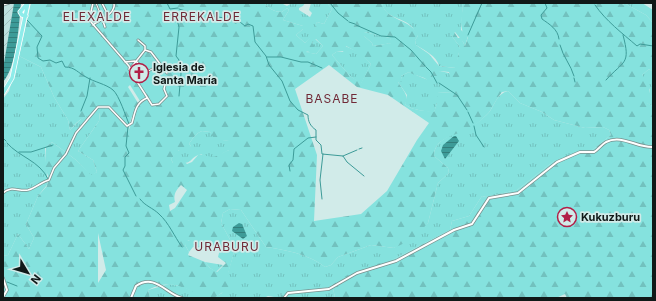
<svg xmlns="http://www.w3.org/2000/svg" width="656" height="301" viewBox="0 0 656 301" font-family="Inter,sans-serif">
  <defs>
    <pattern id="industrial-furrows" width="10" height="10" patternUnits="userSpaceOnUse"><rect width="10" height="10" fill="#bee1df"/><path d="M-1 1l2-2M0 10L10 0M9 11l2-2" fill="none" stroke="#a2c0bf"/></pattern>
    <pattern id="grass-tufts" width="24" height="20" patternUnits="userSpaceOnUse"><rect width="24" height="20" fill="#85e2de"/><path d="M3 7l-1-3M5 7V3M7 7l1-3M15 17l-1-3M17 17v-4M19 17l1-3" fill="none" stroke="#72c1be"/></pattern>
    <pattern id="forest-firs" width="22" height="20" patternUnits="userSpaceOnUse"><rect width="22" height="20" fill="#85e2de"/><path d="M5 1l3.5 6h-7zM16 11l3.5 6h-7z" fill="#72c1be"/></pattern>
    <pattern id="cemetery-stones" width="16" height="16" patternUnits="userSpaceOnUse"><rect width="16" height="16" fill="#85e2de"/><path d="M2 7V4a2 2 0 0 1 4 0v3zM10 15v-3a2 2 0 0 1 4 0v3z" fill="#72c1be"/></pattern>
    <pattern id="water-rules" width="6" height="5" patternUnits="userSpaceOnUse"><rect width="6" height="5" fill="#3d9b98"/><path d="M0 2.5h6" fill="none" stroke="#327e7b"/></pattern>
  </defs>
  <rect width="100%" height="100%" fill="#d1ebe9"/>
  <path fill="url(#industrial-furrows)" d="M3,3H14L3,69Z"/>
  <path fill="url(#grass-tufts)" d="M264,3H281L287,6L292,3H305L303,6L299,8V10L310,17L312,13L309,10L311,3H327L332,9L324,24L317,22L313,36L305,43L296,35L303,29V26L283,20L289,10L287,8L282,12C275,12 269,9 264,3Z
    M382,3H463L461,30L468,36L465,46L463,42L455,32L451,35L460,47L456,68L439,66C437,56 424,50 416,45L415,40L418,36C415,32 413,27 410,25C400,17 385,18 382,3Z
    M624,3H642L653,10V23L646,15Z
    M364,32L390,38L392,43L373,46L372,43L364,36Z
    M315,39L323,46L316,54L305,52L314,50L312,43Z
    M345,46L359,52L371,64L361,84L350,76L332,55L336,52H343Z
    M19,56L41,67L54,97L68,120L70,130C81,119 83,115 100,112L99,121L78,151L93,160L97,172L91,176L76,160L52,142L45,148C45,161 48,173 47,185L38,196L26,224L34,238L29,249L18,234L8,255L3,256V99L9,91Z
    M649,69L653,72V106L646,103L650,90L642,75Z
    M440,71L449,73L453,80V93L437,92V103L434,113C425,110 412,111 405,104L407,95L398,82L402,80L401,76L409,72L428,80Z
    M508,91L520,103L542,112L554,120L585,128L603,127L609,130L611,135L591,151L554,161L517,190L486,197L482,196L469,216L452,221L450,230L396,258L338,282L329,287L281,295L280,298L268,296L264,298H213L222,293L235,249L221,223L223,213L230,209L241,210L266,247C286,250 308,254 325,267L331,265L338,257L371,245L394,248L428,223L438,183L449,173L448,168L434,156C434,135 464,133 477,123C480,121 489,113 490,111C496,102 497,94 508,91Z
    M202,131L210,132L218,141L229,140V150C220,154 212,163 201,154C187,158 196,165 173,163L171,159L177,151L191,146L189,144C192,139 196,133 202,131Z
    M186,240L192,241L204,248L193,247L189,252L185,245Z
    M205,262L223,265L216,272L210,268Z
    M169,284L184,287L208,298H150L148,290Z
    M333,288L335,298H283L288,294Z"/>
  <path fill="url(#forest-firs)" fill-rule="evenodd" d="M31,3H264C269,9 275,12 282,12L287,8L289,10L283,20L303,26L307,31L303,29L296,35L305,43L312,36L317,22L324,24L332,9L327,3H382C386,22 412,18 418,36L415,40L416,45L429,54L439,66L455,68L459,52L457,53L460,47L451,35L449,30H453L458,38H461L465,46L468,37L463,35L461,23L463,3H622L623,5L624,3L646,15L653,23V72L649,69L642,75C651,84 651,91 647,103L653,106V298H567L565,294L556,298H335L333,288L325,291L288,294L283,298H280L281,295L287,292L329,287L352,272L396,258L450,230L452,221L469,216L482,196L486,197L517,190L554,161L581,150L591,151L611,135L609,130L603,127L585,128L554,120L542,112L520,103L508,91L502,92C497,98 494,104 490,111C488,114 478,123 474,126C462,135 434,135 434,156L448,168L449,173L438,183L428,223L413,239L394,248L371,245L338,257L331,265L325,267C308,254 286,250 266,247L241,210L230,209L223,213L221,223L235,249L228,274L233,283C227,288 221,295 213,298C198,301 179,273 148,290L150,298H3V256L8,255L18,234L29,249L34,238L26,224L38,196L47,186L48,176L45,167L46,147L52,142L76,160L91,175L97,172L93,160L78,151L99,121L100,113C85,115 79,119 70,130L68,120L54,97L41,67L19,56ZM364,32L390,38L391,43L373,46L372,43L364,36ZM316,39L323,46L316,54L306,52L308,51H314V45L312,43ZM346,46L359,53L371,64L361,83L350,76L332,55L336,52L345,51ZM329,65L357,87L388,95L429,123L417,140L387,191L361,214L314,221L317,155L295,89ZM440,71L449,72L451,80L453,81V93L437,92V103L434,112C424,110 412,111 405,104C410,96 402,89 398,82H403L401,76L409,72C416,77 424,75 430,83L433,76H438ZM130,85L140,101L128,132L131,119L138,103L128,87ZM202,131L210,132L216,142L229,140V150C212,157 219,159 199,154L192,162L187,164L185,162L173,163L171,159L179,150L182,153L191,146L189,144C192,139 196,133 202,131ZM181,185L187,190L175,208L170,211L169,205L175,202C173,195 176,190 181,185ZM98,233L106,270L98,283ZM188,240L204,248L210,245L220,249L218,257L226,263L217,272L210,268L205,262L188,255L189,252L185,245Z"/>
  <path fill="url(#cemetery-stones)" d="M67,3H92L91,8L75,13L72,8H69Z"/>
  <path fill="#85e2de" d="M153,71L164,87L162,89L166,96L160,102L154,104L140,83L142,78Z"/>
  <path fill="url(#water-rules)" d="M14,3H21C19,23 17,67 3,82V69Z
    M454,136H456L459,141L445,159L441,151L443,145Z
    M239,223L242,224L247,236L243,239L232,231L233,227Z"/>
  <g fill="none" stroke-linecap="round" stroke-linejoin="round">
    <path stroke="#3d9b98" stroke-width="1" d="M167,3L170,9L178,8
      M330,3L338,13L348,21
      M545,3L547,8L541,15L542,19C549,24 558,29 559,39
      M595,5C606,21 622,33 637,46L640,44L653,46
      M179,9L195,14
      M196,15L202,17
      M176,16L179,27L176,56L179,60L181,74L179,96
      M212,16L230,19L235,23L240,22L245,26L248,24L253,26L255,42L266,56L269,65L282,81L290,101L298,110L308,115C308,121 310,126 316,130V140L321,145L322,154L343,156L347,162L364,176
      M27,20L42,36L37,47L38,58L43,61L50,60L56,63L62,61L65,67C75,67 78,73 86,77C94,82 106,84 113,90C119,95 126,117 129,124
      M349,22L355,24
      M356,25L381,36L395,37L411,50L425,66
      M468,35L482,3
      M560,45C563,57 571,65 574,76
      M267,57H281L301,62H308L322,68
      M426,67L431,72L437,83
      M574,78L575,82
      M606,80C624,60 631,65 623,35
      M439,83L457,95L467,110
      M81,111L87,96L90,78
      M468,112L473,123
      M474,126L476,135L484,147
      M128,127L126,146L129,153L125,157V166L123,170L136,196
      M3,138L6,141
      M7,143C19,157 40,161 48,179
      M359,149L362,148
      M19,152H31L53,145
      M343,156L357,150
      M290,171L289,165L293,160L294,149L308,138L316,137
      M140,199C145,206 153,208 159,214C169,223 174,236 182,247
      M322,199L320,180L323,154
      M7,282L17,286"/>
    <defs>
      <path id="pedestrian" d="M96,3L102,18
        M147,72L157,66
        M139,83L146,72L142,68"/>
      <path id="minor" d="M93,3L90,16L91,22L129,66L130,69L145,50V46L138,40
        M102,3L107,13
        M3,5L9,3
        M102,18L105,27
        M93,25C101,19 116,14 114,3
        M145,50L151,52L167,73
        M136,61L142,68
        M125,62L135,61
        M129,69L152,105L159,104L167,96L164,89L166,81
        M3,193C11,185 19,192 28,190C36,188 41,182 49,180L54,168L66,154L76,133L98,107H109L127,126L132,123C135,113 135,103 147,98"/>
      <path id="tertiary" d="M3,278L7,290L3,297
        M131,298L136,286C155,273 166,294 182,298
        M284,298L288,293L329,289L357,273L396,261L454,230L472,224L489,198L518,193L557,162L580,152H594C598,150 601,145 606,142C622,134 637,148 653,147"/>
      <path id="trunk" d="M26,16L22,15L20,12L26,5
        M3,93L12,78L28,3"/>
    </defs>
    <use href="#pedestrian" stroke="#79918f" stroke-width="2.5"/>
    <use href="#minor" stroke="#79918f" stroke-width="3"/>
    <use href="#tertiary" stroke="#79918f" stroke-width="3.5"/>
    <use href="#trunk" stroke="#fff" stroke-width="5"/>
    <use href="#pedestrian" stroke="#fff" stroke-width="1"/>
    <use href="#minor" stroke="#fff" stroke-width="1.5"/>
    <use href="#tertiary" stroke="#fff" stroke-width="2"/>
    <use href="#trunk" stroke="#8eecea" stroke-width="3.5"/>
  </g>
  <defs>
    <symbol id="church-ring" viewBox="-11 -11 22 22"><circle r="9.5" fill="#d1ebe9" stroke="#b11f47" stroke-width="1.5"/><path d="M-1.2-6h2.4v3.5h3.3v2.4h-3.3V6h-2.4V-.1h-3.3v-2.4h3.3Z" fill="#b11f47"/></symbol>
    <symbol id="sight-ring" viewBox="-11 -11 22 22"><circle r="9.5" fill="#d1ebe9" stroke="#b11f47" stroke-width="1.5"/><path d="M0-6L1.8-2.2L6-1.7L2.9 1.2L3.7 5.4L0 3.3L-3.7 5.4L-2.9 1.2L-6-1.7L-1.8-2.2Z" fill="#b11f47"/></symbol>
  </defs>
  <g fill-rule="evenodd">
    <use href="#church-ring" x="128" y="62" width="22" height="22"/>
    <use href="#sight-ring" x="556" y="206" width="22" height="22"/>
  </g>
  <g text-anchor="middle" stroke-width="3.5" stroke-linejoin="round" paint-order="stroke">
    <g font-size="11" font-weight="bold" fill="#101918" stroke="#d1ebe9" text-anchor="start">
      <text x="153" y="71">Iglesia de<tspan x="153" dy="13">Santa María</tspan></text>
      <text x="581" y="221">Kukuzburu</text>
    </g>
    <g font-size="12" letter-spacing="1" fill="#702936" stroke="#d1ebe9">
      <text x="97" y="21">ELEXALDE</text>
      <text x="202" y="21">ERREKALDE</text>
      <text x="332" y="103">BASABE</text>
      <text x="227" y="251">URABURU</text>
    </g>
  </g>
  <rect width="656" height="301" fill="none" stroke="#101918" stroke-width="8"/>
  <g transform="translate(28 273) rotate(128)" stroke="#d1ebe9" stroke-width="3" paint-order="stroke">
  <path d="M0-3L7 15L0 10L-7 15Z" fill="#101918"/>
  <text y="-6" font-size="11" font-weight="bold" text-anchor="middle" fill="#101918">N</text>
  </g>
</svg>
